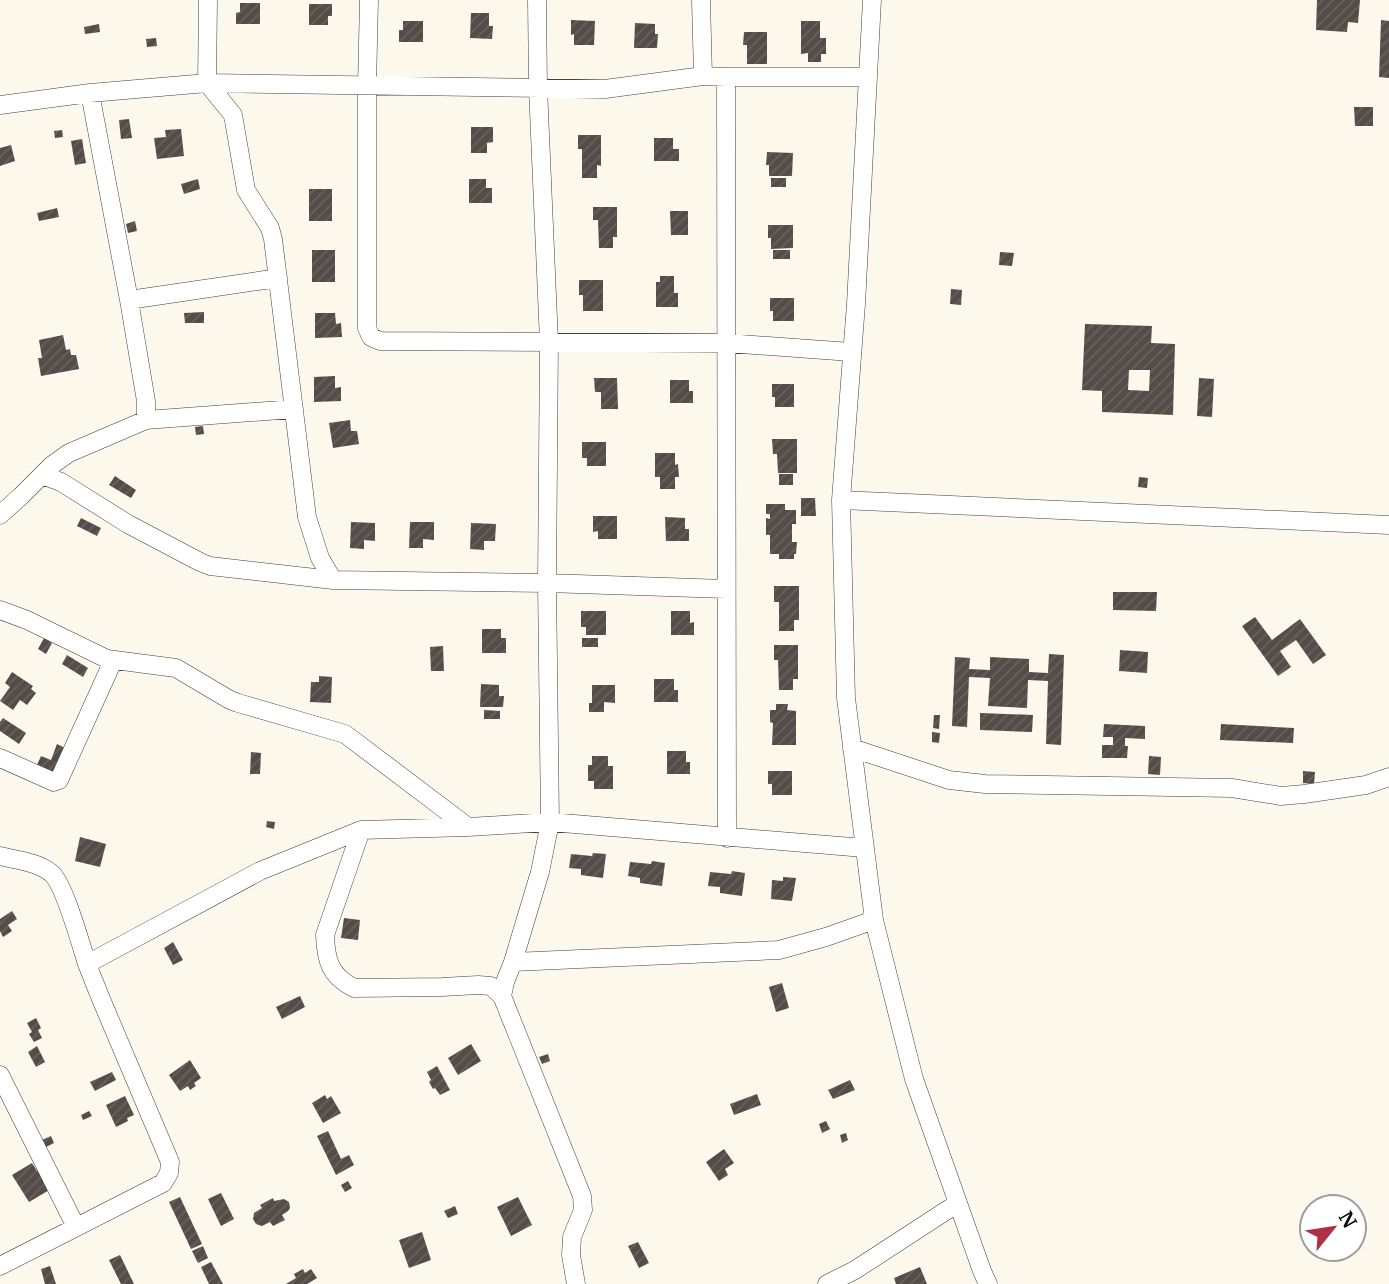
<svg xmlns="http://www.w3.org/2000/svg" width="1389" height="1284" viewBox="0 0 1389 1284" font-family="Merriweather,serif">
  <defs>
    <pattern id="building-hatch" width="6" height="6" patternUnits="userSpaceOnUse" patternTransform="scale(1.75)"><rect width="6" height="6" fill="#534c49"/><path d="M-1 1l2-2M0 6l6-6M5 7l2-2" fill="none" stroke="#67615f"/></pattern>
  </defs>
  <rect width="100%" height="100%" fill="#fdf8ec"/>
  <path fill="url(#building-hatch)" fill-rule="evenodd" d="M1317,0H1360L1358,23L1348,22L1347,32L1316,30Z
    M240,3H260V24H236V13L240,12Z
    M309,4H332V16H328V25H309Z
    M471,13H489V26H493L492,39L470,38Z
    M571,20L595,21L594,45H574V34L571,35Z
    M1381,20L1389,21V78L1379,77Z
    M403,21H423V42H399V30H403Z
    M801,21H820V38H826V54H821V62H808V53L801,54Z
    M635,23L655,24V34H658L657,48H634Z
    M99,24L100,32L85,34L84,27Z
    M744,32H767V64H747V45H743Z
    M156,38L157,46L147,47L146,39Z
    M1354,107H1373V126H1355Z
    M129,119L132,138L121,139L119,120Z
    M471,127H493V142L487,143V153H471Z
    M181,129L184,156L157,159L154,138L166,137L165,130Z
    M62,130L63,137L55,138L54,131Z
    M578,135H601V166L597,165V178H582V149H578Z
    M654,138H673V149H679V161H654Z
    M82,139L86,163L75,165L71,141Z
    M11,145L15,161L0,166V148Z
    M767,152L793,153L792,176H769V165H766Z
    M771,178H786V187H771Z
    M198,179L200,189L184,194L181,184Z
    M469,179H486V188H492V203H469Z
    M309,189H332V221H309Z
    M593,207H617V237H613V248H599L598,220H593Z
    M57,208L59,217L39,221L37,213Z
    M670,211H688V235H671Z
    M135,221L137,231L128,233L126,224Z
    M768,225H793V248L771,249V238H768Z
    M312,250H335V282H312Z
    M773,250H790V259H773Z
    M1000,252L1014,253L1012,266L999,265Z
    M660,276H674V293H678V307H656V282H660Z
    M579,280H603V311H583V295H579Z
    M951,289L962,290L961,305L950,304Z
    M770,298H794V321H773V311H770Z
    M204,312V323H185L184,313Z
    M315,313H335L336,324L341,323L342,337L315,338Z
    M1085,324L1152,326L1151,343L1175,344L1173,415L1102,412V391L1082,390ZM1129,370H1150L1149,391L1128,390Z
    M63,335L66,350L70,349L71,355H76L79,369L41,376L38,358H42L39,340Z
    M335,376V388L341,387V401L314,402V377Z
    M594,378H617L618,409H601V392H595Z
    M1199,378L1214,379L1212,417L1197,416Z
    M670,380H689V391H693V403H670Z
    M772,384H794V407H775V397H772Z
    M350,420L351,431H357L359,444L333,448L329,423Z
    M203,426L204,434L196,435L195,427Z
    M772,439H797V473H778L777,454H773Z
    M582,442H606V466H587V458H582Z
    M655,453H675V465L678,464L679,477H675V489H660V477H655Z
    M779,474H793V485H779Z
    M115,476L136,490L131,498L109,485Z
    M1139,477L1148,478L1147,488L1138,487Z
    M801,498H815L816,516H801Z
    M766,504H785V510H796V524H792V542H797L796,554H794V559H779V554H770V535H766V518L770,519V514H766Z
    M593,516H617V539H598V531L593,532Z
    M665,517L685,518V529H689V541H666Z
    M81,518L101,528L97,536L77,526Z
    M351,522L375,523V541L364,540V549L350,548Z
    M410,522H434V540L423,539V548H409Z
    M471,523L496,524L495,541H484V550L470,549Z
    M774,586H799V620H794V631H779V602H774Z
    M1113,592H1157L1156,611L1113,610Z
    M581,611H606V635H586V627H581Z
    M671,611H690V623L694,622V635H671Z
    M1255,617L1272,640L1300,619L1326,655L1313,664L1296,640L1280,651L1291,667L1278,676L1242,626Z
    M482,629H501V638H506V653H482Z
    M44,638L52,643L46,654L38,649Z
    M582,638H598V647H582Z
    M774,645H798V679H793V690H779L778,660H774Z
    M443,646L444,671H431L430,647Z
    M1120,650L1148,652L1147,673L1119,671Z
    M1049,654L1064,655L1061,745L1046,744L1048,681L1028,680L1027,708L988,706L990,678L969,677L967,727L952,726L955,657L970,658L969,669L990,670V657L1029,659V672L1048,673Z
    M67,655L88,668L83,677L62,664Z
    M12,672L33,686L31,689L36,693L27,705L20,700L13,710L0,701L10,687L5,683Z
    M319,676L332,677L331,703L310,702L311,682H319Z
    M654,679H674V690H678V702H654Z
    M481,684L499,685V696H504L503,707H480Z
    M592,685H615V703L604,702V712H589V703H592Z
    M776,704H788L787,710L796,711V745H772L773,723L770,722V710H776Z
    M484,710L500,711V719H484Z
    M980,713L1033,715L1032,732L980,730Z
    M934,715H940L939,729L933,728Z
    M3,718L26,733L19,744L0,731V722Z
    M1104,724L1145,726V739L1125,738V746H1128L1127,758H1102V745H1113V737H1103Z
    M1221,724L1294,728L1293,743L1220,740Z
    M932,732L940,733L939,743L932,742Z
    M57,744L65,748L54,773L37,765L41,756L51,760Z
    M667,751H686V762H690V774H667Z
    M251,752L261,753L260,774H250Z
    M592,756H608V766H613V789H594V781H588V765H592Z
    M1149,756L1161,757L1160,775L1148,774Z
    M768,771H792V795H772V784H768Z
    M1303,771L1315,772L1314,784L1303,783Z
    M267,821L275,822L274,829L266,827Z
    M80,837L106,844L100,867L75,861Z
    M593,853L606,854L603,878L581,875V869L569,868L571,854L592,856Z
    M652,861L665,863L662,886L640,883V878L628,876L630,862L651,864Z
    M732,871L745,873L742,896L720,893V887L708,886L710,872L731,874Z
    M783,877L796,878L792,901L771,899L772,880L783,881Z
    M12,911L17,919L8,925L12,931L3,937L0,931V919Z
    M344,918L360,920L358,940L341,938Z
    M173,942L183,960L173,965L164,948Z
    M782,983L789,1008L776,1012L769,987Z
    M300,996L305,1007L282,1019L276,1007Z
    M36,1018L41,1028L38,1030L42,1038L34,1042L29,1034L32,1032L27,1023Z
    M471,1044L481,1061L458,1075L448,1058Z
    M37,1046L45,1062L36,1067L28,1052Z
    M548,1054L550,1061L542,1064L539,1057Z
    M190,1060L201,1078L194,1083L196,1086L190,1090L188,1086L180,1091L169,1075Z
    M437,1066L450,1090L440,1095L435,1088L433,1089L429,1082L431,1080L427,1072Z
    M112,1072L116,1080L95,1091L90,1082Z
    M850,1080L855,1090L833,1099L828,1090Z
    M757,1094L761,1105L734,1115L730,1104Z
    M325,1095L327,1099L331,1096L341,1113L323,1123L312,1103Z
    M125,1096L134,1115L127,1118L128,1121L116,1127L106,1105Z
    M89,1111L92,1116L83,1120L81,1115Z
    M826,1121L830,1129L822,1133L819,1124Z
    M328,1131L341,1159L349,1155L354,1165L336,1175L317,1136Z
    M846,1133L848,1140L842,1143L840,1135Z
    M51,1136L54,1143L46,1147L42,1140Z
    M724,1149L734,1163L725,1169L728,1175L719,1181L706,1162Z
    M32,1163L37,1171L40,1170L51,1189L29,1202L12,1175Z
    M348,1181L352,1188L345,1192L341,1185Z
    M221,1193L234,1219L221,1226L208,1199Z
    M180,1197L202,1244L191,1249L169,1202Z
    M518,1197L532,1225L511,1236L497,1207Z
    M273,1198L274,1201L284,1199L289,1202L290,1208L288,1211L282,1215L285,1220L273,1226L270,1222L262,1226L256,1224L253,1219L254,1213L262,1208L260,1205Z
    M455,1206L458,1214L448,1218L444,1211Z
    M422,1232L431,1260L409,1268L399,1240Z
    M638,1242L649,1263L639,1268L628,1246Z
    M203,1246L208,1258L198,1263L192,1251Z
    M120,1255L134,1284H121L109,1260Z
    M211,1262L223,1284H209L201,1267Z
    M50,1266L56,1284H45L41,1269Z
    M920,1267L927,1284H896L894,1278Z
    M303,1269L305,1273L311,1269L317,1278L307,1284H286L296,1278L294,1274Z"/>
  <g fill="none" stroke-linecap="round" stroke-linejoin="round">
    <defs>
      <path id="minor" d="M208,0L207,83L233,115L246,190L270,228L273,239L307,517L320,558L333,580
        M369,0L367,86V328L371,337L380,341L727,343L851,352
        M537,0L538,88L549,342L547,583L550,822L864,848
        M701,0L703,76
        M872,0L856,304L841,500L846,698L874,920L914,1079L982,1271L988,1284
        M726,77L727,838
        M90,93L129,300L146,401V420
        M0,105L90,93L207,83L605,89L703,76L726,77H868
        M129,300L278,278
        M42,475L61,482L128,524L200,562L210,566L333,580L547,583L726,589
        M841,500L1389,525
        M0,515L21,496L52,465L69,453L146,420L294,409
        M0,610L27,620L107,659L176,668L230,700L238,703L345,734L468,827
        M852,748L949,780L985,784L1232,788L1281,796L1304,794L1366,785L1389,777
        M0,758L54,782L59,780L113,661
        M361,830L325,935C326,961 330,976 354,988L442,987L478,985L491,986L502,996
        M0,856C16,860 38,862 51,873C64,883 81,945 87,964
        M513,962L779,950L826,937L874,920
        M0,1075L76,1227
        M0,1266L163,1183L169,1173L170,1162L101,999L87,964L260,871L361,830L468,827L550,822L540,872L513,962L505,982L502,996L582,1196L583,1210L572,1237L571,1255L576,1284
        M827,1284L855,1270L958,1203"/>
    </defs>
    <use href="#minor" stroke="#3f3f3f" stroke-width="19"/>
    <use href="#minor" stroke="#fff" stroke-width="18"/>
  </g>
  <g transform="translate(1333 1228) rotate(60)"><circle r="33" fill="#ffffff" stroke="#9e9e9e" stroke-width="2"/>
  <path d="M0-5L12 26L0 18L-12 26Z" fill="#af3047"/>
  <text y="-10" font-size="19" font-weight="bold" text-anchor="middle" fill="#0c0c0c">N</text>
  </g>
</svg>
